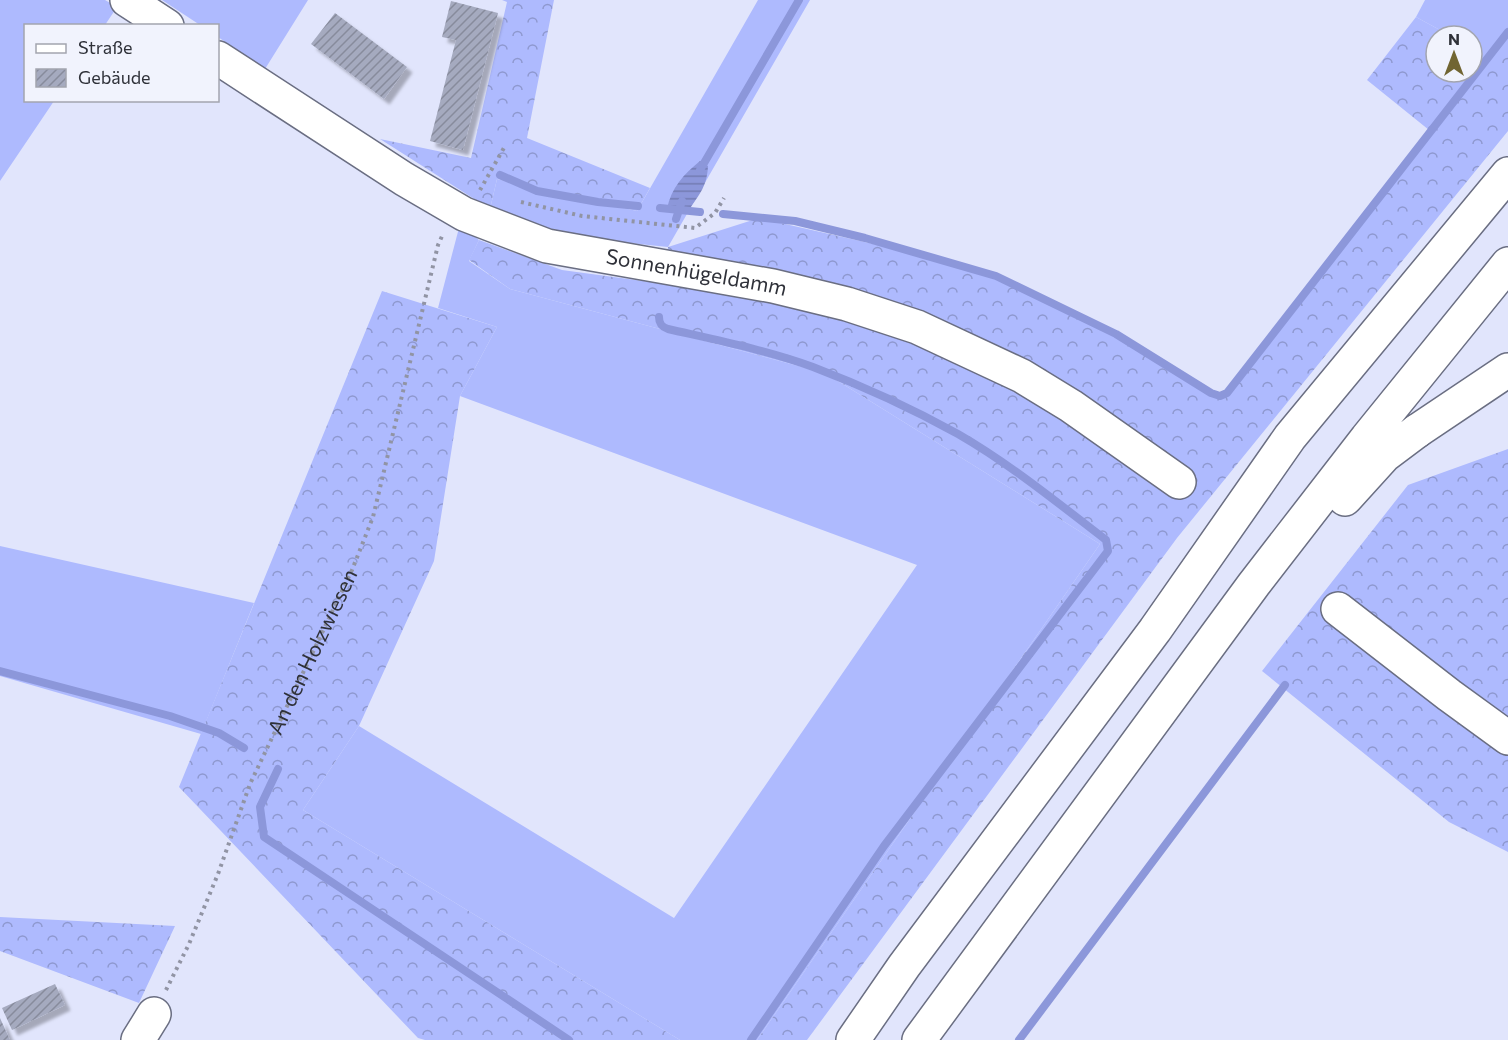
<svg xmlns="http://www.w3.org/2000/svg" width="1508" height="1040" viewBox="0 0 1508 1040" font-family="Commissioner,sans-serif">
  <defs>
    <pattern id="forest-crowns" width="20" height="18" patternUnits="userSpaceOnUse" patternTransform="scale(1.5)"><rect width="20" height="18" fill="#aebafe"/><path d="M2 6a3 3 0 1 1 6 0M12 15a3 3 0 1 1 6 0" fill="none" stroke="#8e98cf"/></pattern>
    <pattern id="water-rules" width="6" height="5" patternUnits="userSpaceOnUse" patternTransform="scale(1.5)"><rect width="6" height="5" fill="#8c97da"/><path d="M0 2.5h6" fill="none" stroke="#737cb2"/></pattern>
    <pattern id="building-hatch" width="6" height="6" patternUnits="userSpaceOnUse" patternTransform="scale(1.5)"><rect width="6" height="6" fill="#a5aabf"/><path d="M-1 1l2-2M0 6l6-6M5 7l2-2" fill="none" stroke="#878b9c"/></pattern>
    <filter id="shadow"><feDropShadow dx="5.5" dy="5.5" stdDeviation="1.5" flood-color="#0004"/></filter>
  </defs>
  <rect width="100%" height="100%" fill="#e1e5fc"/>
  <path fill="#aebafe" d="M0,0H105L117,7L105,25L26,26V100L54,101L0,181Z
    M162,0H308L265,69L218,37V26L200,25Z
    M758,0H810L668,247L552,235L490,209L497,179L637,211Z
    M1425,0H1508V32L1489,57L1472,47V36H1451L1416,17Z
    M460,224L479,240L469,261L510,289L825,373L1100,544L757,1040H680L303,810L359,726L674,918L917,565L460,396L497,327L438,308Z
    M0,546L254,603L201,734L0,676Z"/>
  <path fill="url(#forest-crowns)" d="M502,0H554L527,138L650,188L637,211L497,179L490,209L380,139L471,158L507,2Z
    M1416,17L1451,36H1436V72H1472V47L1489,56L1508,32V131L1177,538L807,1040H757L1100,544L825,373L510,289L469,260L479,240L562,270L665,284L668,247L759,218L966,265L1125,341L1222,396L1429,130L1367,80Z
    M382,291L497,327L460,396L434,561L359,726L303,810L680,1040H425L418,1038L179,787Z
    M1508,449V852L1449,822L1262,671L1408,485Z
    M0,917L175,926L139,1003L0,951Z"/>
  <path fill="url(#water-rules)" d="M700,161L708,166C707,186 700,194 688,211L667,209C671,188 684,174 700,161Z"/>
  <g fill="none" stroke-linecap="round" stroke-linejoin="round">
    <path stroke="#8c97da" stroke-width="8" d="M700,170L799,0
      M500,175L537,191L598,202L638,206
      M660,208L700,212
      M723,214L795,221L865,238L996,276L1116,334L1211,393L1220,396L1227,393L1508,32
      M676,219L682,201
      M659,317C659,324 662,327 668,329C716,340 766,350 813,367C863,386 911,408 958,434C1010,464 1058,503 1106,540L1108,551L884,846L751,1040
      M0,671L170,716L219,733L244,748
      M278,769L260,807L264,837L569,1040
      M1019,1040L1285,685"/>
  </g>
  <path fill="url(#building-hatch)" filter="url(#shadow)" d="M451,1L498,13L463,150L430,141L456,40L442,37Z
    M335,13L407,67L384,99L311,44Z
    M55,984L65,1005L12,1030L2,1008Z
    M0,1018L10,1040H0Z"/>
  <g fill="none" stroke-linecap="round" stroke-linejoin="round">
    <defs>
      <g id="minor">
        <path d="M127,0L167,26"/>
        <path id="s2" d="M218,58L404,179L464,214L547,246L773,286L847,304L917,327L1022,376L1071,406L1179,482"/>
        <path d="M1417,431L1508,370"/>
        <path d="M1338,609L1449,695L1508,738"/>
        <path d="M138,1040L154,1014"/>
      </g>
      <path id="highway" d="M1345,499L1385,455L1417,431
        M853,1040L904,966L1155,630L1290,437L1508,174
        M919,1040L1254,584L1367,438L1508,264"/>
    </defs>
    <use href="#minor" stroke="#6a6e82" stroke-width="36"/>
    <use href="#highway" stroke="#6a6e82" stroke-width="36"/>
    <g stroke="#9194a4" stroke-width="4" stroke-dasharray="3 4.5" stroke-linecap="butt">
      <path d="M480,190L505,146"/>
      <path d="M521,202L582,216L695,228L715,213L724,198"/>
      <path id="s1" d="M166,990L189,944L218,874L250,784L352,570L373,517L438,245L443,234"/>
    </g>
    <use href="#minor" stroke="#fff" stroke-width="33"/>
    <use href="#highway" stroke="#fff" stroke-width="33"/>
  </g>
  <g text-anchor="middle" stroke-width="4.5" stroke-linejoin="round" paint-order="stroke">
    <g font-size="21" fill="#2f3139" stroke="#f1f3fd">
      <text dy="7" stroke="none"><textPath href="#s2" startOffset="532">Sonnenhügeldamm</textPath></text>
      <text dy="7" stroke="none"><textPath href="#s1" startOffset="369">An den Holzwiesen</textPath></text>
    </g>
  </g>
  <rect x="24" y="24" width="195" height="78" fill="#f1f3fd" stroke="#a3a5af" stroke-width="1.5"/>
  <rect x="36" y="44" width="30" height="9" fill="#ffffff" stroke="#a3a5af" stroke-width="1.5"/>
  <text x="78" y="54" font-size="18" fill="#2f3139">Straße</text>
  <rect x="36" y="69" width="30" height="18" fill="url(#building-hatch)" stroke="#a3a5af" stroke-width="1.5"/>
  <text x="78" y="84" font-size="18" fill="#2f3139">Gebäude</text>
  <g transform="translate(1454 54)"><circle r="28" fill="#f1f3fd" stroke="#a3a5af" stroke-width="1.5"/>
  <path d="M0-4.5L10 22L0 15L-10 22Z" fill="#716532"/>
  <text y="-9" font-size="16" font-weight="bold" text-anchor="middle" fill="#2f3139">N</text>
  </g>
</svg>
